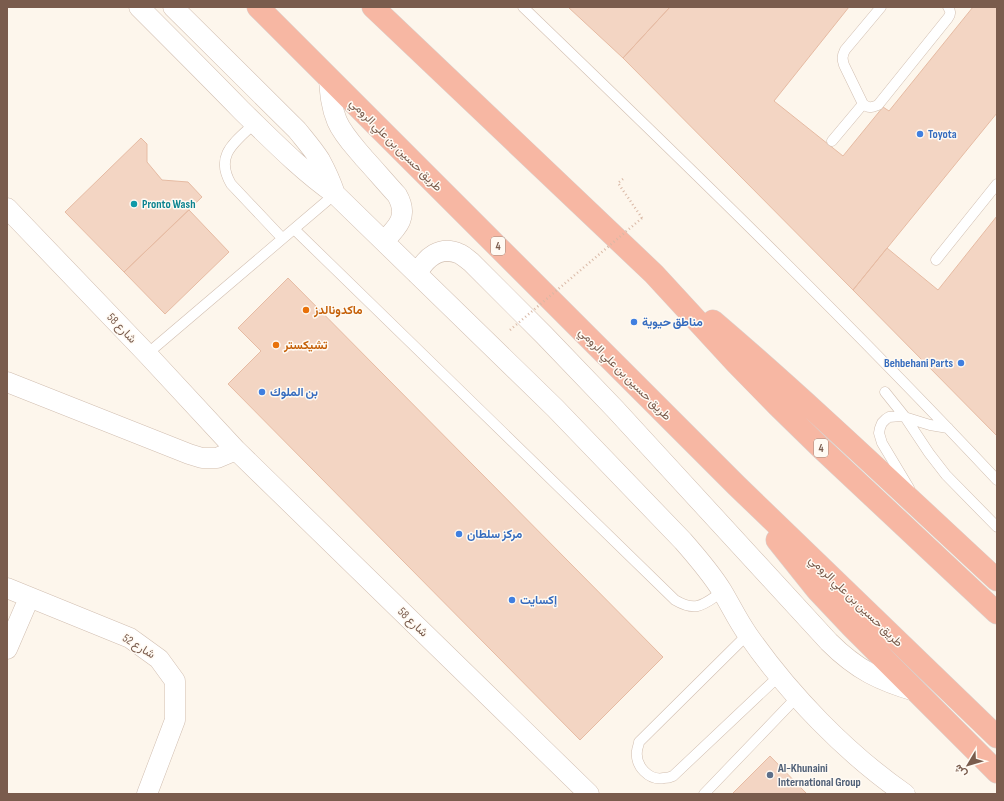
<svg xmlns="http://www.w3.org/2000/svg" width="1004" height="801" viewBox="0 0 1004 801" font-family="'Sofia Sans Condensed',Vazirmatn,sans-serif">
  <rect width="100%" height="100%" fill="#fdf6ec"/>
  <path fill="#f3d5c3" stroke="#e6bba3" d="M568,7H670L623,58Z
    M670,7H849L774,101L843,156L883,107L889,111L973,7H997V113L853,290L623,58Z
    M141,138L147,144V162L162,180L188,182L202,197L124,272L65,212Z
    M189,210L229,252L165,314L124,272Z
    M997,216V436L853,290L887,248L938,290Z
    M288,278L663,657L580,740L228,384L261,351L238,328Z
    M770,756L807,794H732Z"/>
  <g fill="none" stroke-linecap="round" stroke-linejoin="round">
    <defs>
      <path id="lane" d="M523,7C684,162 844,317 997,480
        M881,7L845,50C842,56 842,59 844,65L863,104C868,108 871,108 878,105L948,18C951,14 951,11 948,7
        M255,123C235,142 214,155 231,184L282,238
        M832,141L863,104
        M294,229L675,600C697,613 704,604 722,592
        M936,260L997,184
        M147,354L335,194
        M885,392L905,417L929,453L946,475L997,527
        M909,488L882,443L879,433L880,428L882,423L886,419L889,417L901,416L930,425L948,428
        M747,635L639,742C639,745 637,748 637,751C635,766 649,781 664,778C667,778 671,777 673,776L779,676
        M704,794L797,697"/>
      <path id="street" d="M139,7C174,42 208,76 242,111C272,140 301,170 335,194L555,408L683,541C697,557 711,573 722,591C731,606 738,621 748,635C789,694 846,753 905,794
        M173,7L297,130C305,140 313,149 320,160C326,171 331,182 335,194
        M329,78C330,93 331,107 337,121C343,135 354,146 364,158C375,170 386,183 397,195C409,216 398,227 384,241
        M7,208L147,354L236,450L589,794
        M417,274C426,257 440,245 460,254C464,256 467,259 471,262L544,335L615,409L829,642C857,670 880,681 918,692
        M7,382L189,454L202,458H217L236,450
        M7,588L130,638L159,659L175,681V720L147,794
        M7,649L29,598"/>
      <path id="highway" d="M258,7L737,486L997,737
        M373,7L654,274L736,363L778,406L821,448L997,613
        M713,321C810,404 903,493 997,580
        M777,540L817,590L851,626L997,772"/>
    </defs>
    <use href="#lane" stroke="#d1beb0" stroke-width="11"/>
    <use href="#street" stroke="#d1beb0" stroke-width="21"/>
    <use href="#highway" stroke="#dad1cd" stroke-width="23"/>
    <path stroke="#d9b8a5" stroke-width="2.5" stroke-dasharray="1 3" stroke-linecap="butt" d="M623,179L618,183L642,218"/>
    <use href="#lane" stroke="#fff" stroke-width="10"/>
    <use href="#street" stroke="#fff" stroke-width="20"/>
    <use href="#highway" stroke="#f7b7a3" stroke-width="22"/>
    <path stroke="#d9b8a5" stroke-width="2.5" stroke-dasharray="1 3" stroke-linecap="butt" d="M510,330L642,218"/>
  </g>
  <g fill="#3f7fe0" stroke="#fffaf3" stroke-width="1.5">
    <circle cx="920" cy="134" r="4"/>
    <circle cx="634" cy="322" r="4"/>
    <circle cx="961" cy="363" r="4"/>
    <circle cx="262" cy="392" r="4"/>
    <circle cx="459" cy="534" r="4"/>
    <circle cx="512" cy="600" r="4"/>
  </g>
  <circle fill="#0f9aa8" stroke="#fffaf3" stroke-width="1.5" cx="134" cy="204" r="4"/>
  <g fill="#e8710a" stroke="#fffaf3" stroke-width="1.5">
    <circle cx="306" cy="310" r="4"/>
    <circle cx="276" cy="345" r="4"/>
  </g>
  <circle fill="#5c6f8a" stroke="#fffaf3" stroke-width="1.5" cx="770" cy="775" r="4"/>
  <g text-anchor="middle" stroke-width="3" stroke-linejoin="round" paint-order="stroke">
    <g fill="#fffaf3" stroke="#a28b7f" stroke-width="1">
      <rect x="491" y="237" width="14" height="18" rx="3"/>
      <rect x="814" y="439" width="14" height="18" rx="3"/>
    </g>
    <g font-size="11" font-weight="bold" fill="#7a5c4d">
      <text x="498" y="250">4</text>
      <text x="821" y="452">4</text>
    </g>
    <g font-size="12" font-weight="bold" fill="#366cbe" stroke="#fffaf3" text-anchor="start">
      <text x="928" y="138">Toyota</text>
      <text x="642" y="326">مناطق حيوية</text>
      <text x="953" y="367" text-anchor="end">Behbehani Parts</text>
      <text x="270" y="396">بن الملوك</text>
      <text x="467" y="538">مركز سلطان</text>
      <text x="520" y="604">إكسايت</text>
    </g>
    <g font-size="12" fill="#7a5c4d" stroke="#fffaf3">
      <text transform="translate(396 145) rotate(45)" y="4">طريق حسين بن علي الرومي</text>
      <text transform="translate(122 328) rotate(46)" y="4">شارع 58</text>
      <text transform="translate(625 374) rotate(45)" y="4">طريق حسين بن علي الرومي</text>
      <text transform="translate(856 601) rotate(44)" y="4">طريق حسين بن علي الرومي</text>
      <text transform="translate(413 622) rotate(44)" y="4">شارع 58</text>
      <text transform="translate(139 646) rotate(32)" y="4">شارع 52</text>
    </g>
    <g font-size="12" font-weight="bold" fill="#0d838f" stroke="#fffaf3" text-anchor="start">
      <text x="142" y="208">Pronto Wash</text>
    </g>
    <g font-size="12" font-weight="bold" fill="#c56008" stroke="#fffaf3" text-anchor="start">
      <text x="314" y="314">ماكدونالدز</text>
      <text x="284" y="349">تشيكستر</text>
    </g>
    <g font-size="12" font-weight="bold" fill="#4e5e75" stroke="#fffaf3" text-anchor="start">
      <text x="778" y="772">Al-Khunaini<tspan x="778" dy="14">International Group</tspan></text>
    </g>
  </g>
  <rect width="1004" height="801" fill="none" stroke="#7a5c4d" stroke-width="16"/>
  <g transform="translate(968 765) rotate(232)" stroke="#fffaf3" stroke-width="3" paint-order="stroke">
  <path d="M0-3L7 15L0 10L-7 15Z" fill="#7a5c4d"/>
  <text y="-6" font-size="11" font-weight="bold" text-anchor="middle" fill="#7a5c4d">ش</text>
  </g>
</svg>
